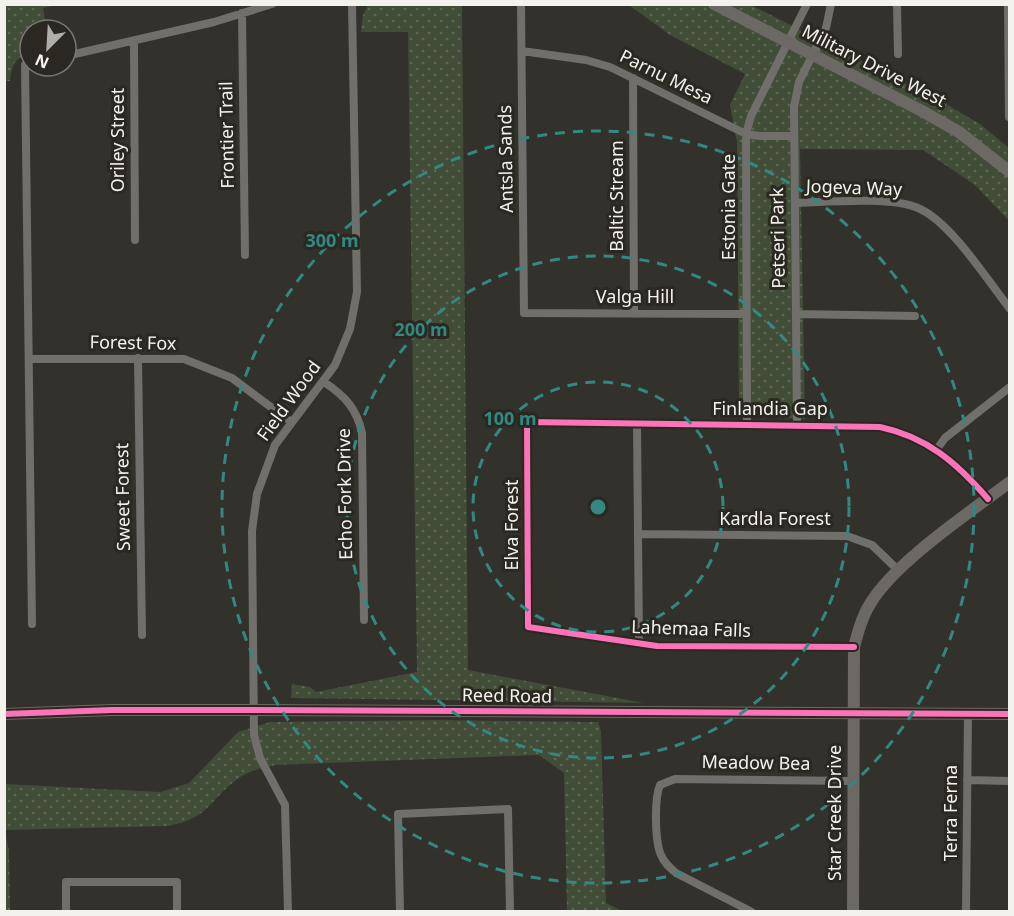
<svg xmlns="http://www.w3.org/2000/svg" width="1014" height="916" viewBox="0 0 1014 916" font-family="'Noto Sans',sans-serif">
  <defs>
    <pattern id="green-dots" width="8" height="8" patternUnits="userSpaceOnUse" patternTransform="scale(1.5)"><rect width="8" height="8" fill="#414d37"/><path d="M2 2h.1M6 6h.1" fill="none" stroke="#5d6754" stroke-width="1.8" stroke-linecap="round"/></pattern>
  </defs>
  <rect width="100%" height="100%" fill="#32312c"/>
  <path fill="url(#green-dots)" d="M4,5H57L43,8L47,30H30V54C14,58 12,65 10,81H5Z
    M368,5H462L468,670L644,703L291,698L292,684L310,687L316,692L417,672L408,32H361L363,15Z
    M629,5H751L944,103L980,124L1009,148V221L975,185L923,150L800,149L805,419L739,416L737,142L730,105L745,74L670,35Z
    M436,720L598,722L601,731L606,903L622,911H567L564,773L539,755L275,765C261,768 247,771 236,780C206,803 211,817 168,826L5,830L9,851L10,911L5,912V784L160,792L189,783L238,732L270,722Z"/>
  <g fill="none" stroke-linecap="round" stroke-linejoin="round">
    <path stroke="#706f6c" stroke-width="8" d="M521,4L524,313L746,314
      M897,4L898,54
      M1008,4L1009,117
      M242,13L245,255
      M134,41L135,240
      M522,51L586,60L610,67L746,134L759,136H794
      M66,56L214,22L272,4
      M30,64L25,65L32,624
      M633,78L634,314
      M795,203C826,202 891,196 918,208C950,221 988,281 1010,309
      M796,314L915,316
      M138,358L142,635
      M29,359H184L232,378L291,422
      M324,382C345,396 357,409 362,433L364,620
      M637,424L639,644
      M747,424L746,134L751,116L807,4
      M797,424L794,107L799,82L826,28L831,4
      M937,449L945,438L1010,387
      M639,534L847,536L872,545L898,570
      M854,647L657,646L528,627L527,422L880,427C927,437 957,463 988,499
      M967,780L1010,781
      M66,912V882H177V912
      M288,912L285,805L260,758L254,735L252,531L257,494L275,445L335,365L350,329L357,292L352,4
      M400,912L398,814L508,809L510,912
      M752,912L676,873C670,868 664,863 661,855C655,842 654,799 660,785L675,779L853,781
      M966,912L968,714"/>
    <path stroke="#6c6864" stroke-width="12" d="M714,4L922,111L959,132L1010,172
      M4,714L112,710H255L1010,714
      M853,912L854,647C858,632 862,617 870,604C894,563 970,512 1010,482"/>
    <defs>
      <path id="cycleway" d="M854,647L657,646L528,627L527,422L880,427C927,437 957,463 988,499
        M4,714L112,710H255L1010,714"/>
    </defs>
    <use href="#cycleway" stroke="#2a2820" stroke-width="10"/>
    <use href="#cycleway" stroke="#fb73b8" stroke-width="6"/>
  </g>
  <g fill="none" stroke="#318981" stroke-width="3" stroke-dasharray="10 8">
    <circle cx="598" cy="507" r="125"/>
    <circle cx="598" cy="507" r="251"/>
    <circle cx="598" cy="507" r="376"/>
  </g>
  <g text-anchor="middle" stroke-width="6" stroke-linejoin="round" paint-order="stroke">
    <g font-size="18" fill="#f3f2ec" stroke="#2a2820">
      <text transform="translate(874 66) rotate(27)" y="6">Military Drive West</text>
      <text transform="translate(666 77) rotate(26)" y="6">Parnu Mesa</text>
      <text transform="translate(227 135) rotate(-91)" y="6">Frontier Trail</text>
      <text transform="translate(118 140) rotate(-90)" y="6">Oriley Street</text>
      <text transform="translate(506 159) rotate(-91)" y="6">Antsla Sands</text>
      <text transform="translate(854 188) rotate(2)" y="6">Jogeva Way</text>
      <text transform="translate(617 196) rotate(-90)" y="6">Baltic Stream</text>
      <text transform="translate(729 207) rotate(-90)" y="6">Estonia Gate</text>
      <text transform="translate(778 238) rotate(-91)" y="6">Petseri Park</text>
      <text x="635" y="303">Valga Hill</text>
      <text transform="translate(133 343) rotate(1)" y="6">Forest Fox</text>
      <text transform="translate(289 401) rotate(-54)" y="6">Field Wood</text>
      <text x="770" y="415">Finlandia Gap</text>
      <text transform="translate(345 494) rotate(-91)" y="6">Echo Fork Drive</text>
      <text transform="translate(123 497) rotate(-91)" y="6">Sweet Forest</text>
      <text x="775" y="525">Kardla Forest</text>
      <text transform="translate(512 525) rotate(-90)" y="6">Elva Forest</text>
      <text transform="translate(691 629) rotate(2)" y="6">Lahemaa Falls</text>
      <text transform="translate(507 696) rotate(1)" y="6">Reed Road</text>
      <text transform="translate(756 763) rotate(1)" y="6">Meadow Bea</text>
      <text transform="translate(835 813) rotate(-90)" y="6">Star Creek Drive</text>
      <text transform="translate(951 813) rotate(-90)" y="6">Terra Ferna</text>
    </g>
  </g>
  <circle cx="598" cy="507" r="9" fill="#318981" stroke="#2a2820" stroke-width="3"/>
  <g font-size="18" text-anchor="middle" font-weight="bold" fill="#318981" stroke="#2a2820" stroke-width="6" stroke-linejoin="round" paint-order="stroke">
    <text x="332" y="247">300 m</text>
    <text x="421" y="336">200 m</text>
    <text x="510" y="425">100 m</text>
  </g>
  <rect width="1014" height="916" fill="none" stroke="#f3f2ec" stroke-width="12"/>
  <g transform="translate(48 48) rotate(204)"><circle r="28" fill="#2a2820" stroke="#7a7972" stroke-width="1.5"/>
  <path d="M0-4.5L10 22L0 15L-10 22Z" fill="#afaea9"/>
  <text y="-9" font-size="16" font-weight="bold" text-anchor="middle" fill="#f3f2ec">N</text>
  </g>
</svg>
